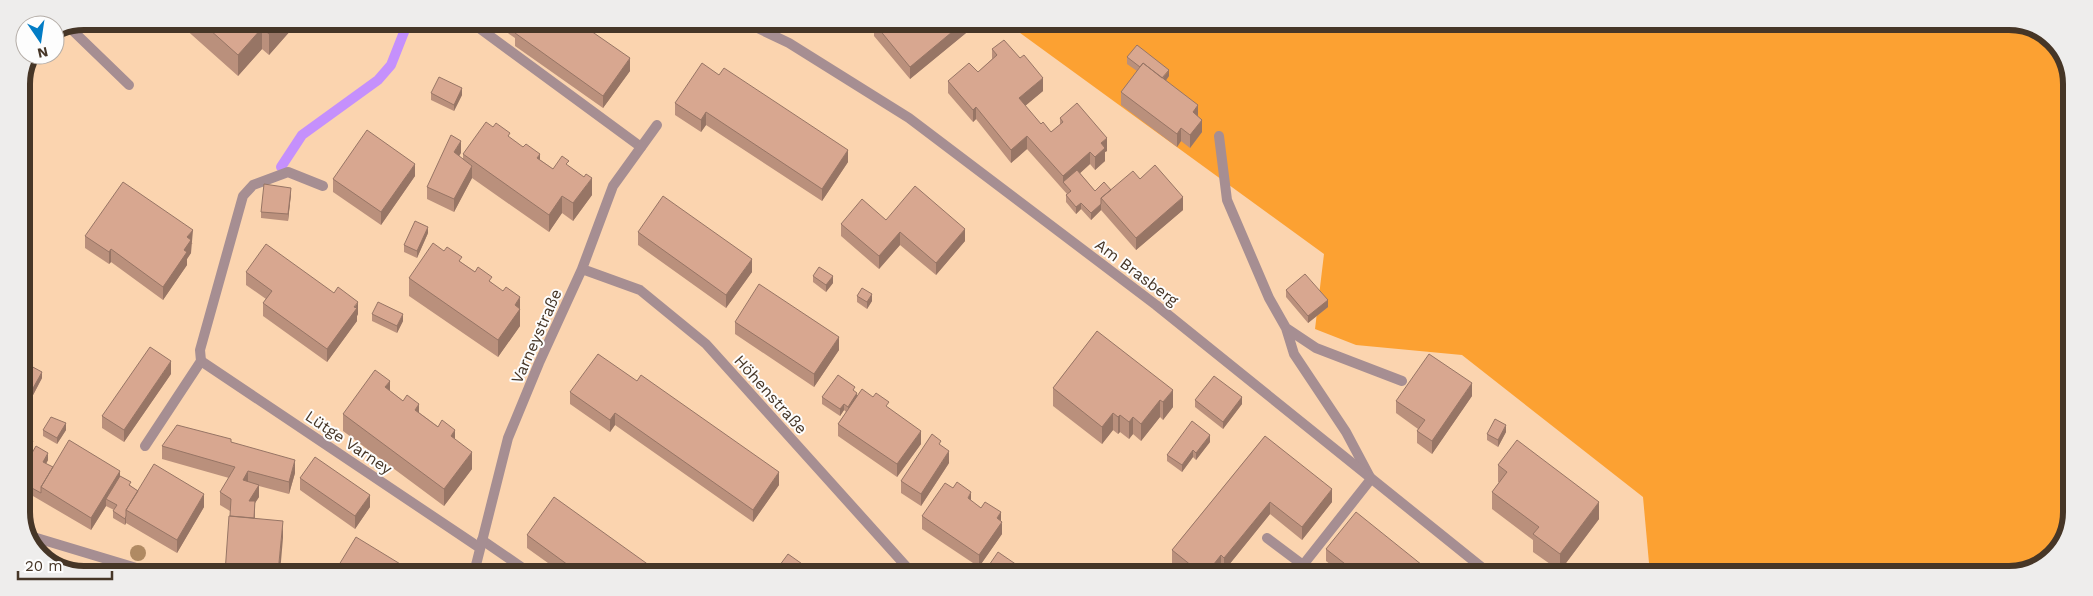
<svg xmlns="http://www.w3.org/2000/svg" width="2093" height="596" viewBox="0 0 2093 596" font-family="'Work Sans',sans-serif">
  <rect width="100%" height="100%" fill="#fbd4af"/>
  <path fill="#fca132" d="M1005,22L2025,23L2056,43L2072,79L2070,528L2048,562L2010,575L1650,574L1643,497L1462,355L1356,345L1315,329L1324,254Z"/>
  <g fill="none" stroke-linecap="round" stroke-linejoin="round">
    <path stroke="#c590fc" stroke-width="10" d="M281,167L302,135L378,80L391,65L408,22"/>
    <path stroke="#a68e92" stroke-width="10" d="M471,22L641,147
      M69,27L129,85
      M1219,136L1227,200L1269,298L1286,328L1316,348L1402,381
      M1286,328L1294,354L1346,432L1371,479L1303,565L1314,574
      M145,446L201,361L200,350L243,196L253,185L288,172L323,186
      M1267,538L1303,565
      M482,540L530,573"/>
    <path stroke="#a68e92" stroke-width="10" d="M745,22L789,43L909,118L1156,305L1490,574
      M582,269L640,290L706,344L913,574
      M201,361L480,548
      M30,536L153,573
      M474,573L508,438L539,363L582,269L613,186L657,125"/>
  </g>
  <circle fill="#b08a63" cx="138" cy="553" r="8"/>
  <path fill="#ba907c" d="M148,21H299L269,55L262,49L238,76L183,27L180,30L171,21L160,32Z
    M492,22H578L630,71L603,108L515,46V38Z
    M966,22V33L910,79L874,36V23Z
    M992,49L1043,91L1025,106L1041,124L1051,132L1060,125V118L1107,151L1105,152V161L1095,170L1090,164L1080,173L1095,191L1111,190L1140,179L1183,210L1136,250L1101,210L1091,220L1081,209L1076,214L1066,202V195L1067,194L1027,149L1011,163L976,119L973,122L948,93V81L978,72L992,59Z
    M1127,57L1169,76L1166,80L1198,117L1202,132L1190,148L1181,141L1177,147L1121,105V92L1137,71L1127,64Z
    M719,75L848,162L822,201L706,125L701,132L675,115V103Z
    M431,93L462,95L454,111L431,100Z
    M510,138L553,169L569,166L592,195L573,221L562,213L549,232L472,178L454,212L427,199V187L461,153L459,156L463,159V154Z
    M415,176L381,225L333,192V179Z
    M291,194L288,221L261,218V212Z
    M886,220L965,241L936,275L900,245L879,269L841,236V224Z
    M638,232L752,272L726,308L638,245Z
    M428,233L417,258L404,252V245Z
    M85,236L193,243L191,244V253L187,259V265L163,300L111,262L109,264L85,248Z
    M444,251L492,283L520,314V326L498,357L409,296V278Z
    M246,272L358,314L357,316V321L327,362L263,316V303L266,299L246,285Z
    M813,276L833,283L826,292L813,282Z
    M1286,290L1328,307L1308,323L1286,297Z
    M857,296L872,301L867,309L857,302Z
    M372,314L403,321L397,333L372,321Z
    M735,322L839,350L814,387L735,334Z
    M1097,331L1173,407L1163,420L1160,417L1141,441L1133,434L1129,439L1120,432L1118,434L1113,430L1102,444L1053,406V388Z
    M171,374L124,442L102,428V416Z
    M42,378L32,397L21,391V379Z
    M390,391L455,439L472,469L444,506L343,431V414Z
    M570,392L779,485L753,522L615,425L610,432L570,404Z
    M855,392L857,397L889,408L921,444L897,477L838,436V424L846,412L844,410L840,416L822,404V397Z
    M1472,396L1432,454L1417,443V431L1418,429L1396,413V401Z
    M1195,400L1242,404L1223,429L1195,407Z
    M43,430H66L57,444L43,436Z
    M1506,432L1498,447L1487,440V434Z
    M21,435L33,452L48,460L46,464L53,467L120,476L131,486L138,491L204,507L177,553L126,523L125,525L113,518V511L114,510L106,506L91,530L21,489Z
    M1265,436L1332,502L1302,540L1270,514L1224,571L1221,568L1216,574H1186L1172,563V550Z
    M231,442L295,473L289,494L259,486V497L255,503V518L283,538L230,511L220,505V492L229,478L162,459V446Z
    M1210,442L1196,460L1193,457L1182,472L1167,461V455Z
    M949,463L921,506L901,493V481Z
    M1498,465L1599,519L1560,571L1533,552V540L1492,509V492L1499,482H1498Z
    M300,478L370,507L355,529L300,490Z
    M971,501L1001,521L1002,534L979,567L922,529V516Z
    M527,535L660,573H562L527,548Z
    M1326,549L1422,574H1342L1326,561Z"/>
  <path fill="#977565" d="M160,21H171L160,32Z
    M180,21H183V27L180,30Z
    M280,21H299L269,55V34Z
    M964,22H966V33L910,79V67Z
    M262,28V49L238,76V55Z
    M630,58V71L603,108V96Z
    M1169,70V76L1160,89V82Z
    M1043,78V91L1019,111V98Z
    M462,88V95L454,111V105Z
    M1198,105V118L1193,112Z
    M976,107V119L973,122V110Z
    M706,112V125L701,132V120Z
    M1202,120V132L1190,148V135Z
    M1181,128V141L1177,147V134Z
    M1027,136V149L1011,163V150Z
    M1107,138V151L1105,152V161L1095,170V157L1101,143Z
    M461,141V153L454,164V152Z
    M848,150V162L822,201V189Z
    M1090,152V164L1066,186L1063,182V189V176Z
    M540,154V171L537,158Z
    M415,164V176L381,225V212Z
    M472,166V178L454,212V199Z
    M592,178V195L573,221V203Z
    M291,188V194L288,221V214Z
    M562,196V213L549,232V215Z
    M1183,197V210L1136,250V238Z
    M1081,203V209L1076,214V207Z
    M1101,204V210L1091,220V213Z
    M428,227V233L417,258V251Z
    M965,229V241L936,275V263Z
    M193,230L191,253L187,259V265L163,300V287L184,250L187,237Z
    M900,232V245L879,269V256Z
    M111,249V262L109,264V252Z
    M752,259V272L726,308V295Z
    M833,276V283L826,292V285Z
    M872,294V301L867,309V302Z
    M520,297V326L498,357V340L515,305Z
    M1328,300V307L1308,323V316Z
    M358,302V314L357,316V321L327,362V349Z
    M403,314V321L397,333V326Z
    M839,337V350L814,387V374Z
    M171,361V374L124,442V430Z
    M42,372V378L32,397V390Z
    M390,381V398L385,387Z
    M1472,383V396L1432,454V441Z
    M1173,390V407L1163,420V402Z
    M857,393V400L848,413V407Z
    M1242,397V404L1223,429V422Z
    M1160,400V417L1141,441V424Z
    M419,404V421L415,410Z
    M844,404V410L840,416V409Z
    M615,413V425L610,432V420Z
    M1113,413V430L1102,444V427Z
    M1120,415V432L1118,434V417Z
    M1133,417V434L1129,439V422Z
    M66,423V430L57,444V438Z
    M1506,425V432L1498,447V440Z
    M455,430V447L451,436Z
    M921,431V444L897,477V464Z
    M1210,435V442L1196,460V453Z
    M33,441V459L21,478V461Z
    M1193,450V457L1182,472V465Z
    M949,451V463L921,506V494Z
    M472,452V469L444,506V489Z
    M48,453V460L43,469V462Z
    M295,460V473L289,494V482Z
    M120,471V483L106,499V506L91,530V518Z
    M248,471V483L243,480Z
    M779,472V485L753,522V510Z
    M259,485V497L255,503L254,535V523L249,501Z
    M1332,489V502L1302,540V527Z
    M971,492V505L968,498Z
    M204,494V507L177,553V540Z
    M370,495V507L355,529V516Z
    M1270,502V514L1224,571V558Z
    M1599,502V519L1560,571V554Z
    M1001,512V524L1002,522V534L979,567V555L997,518Z
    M126,516V523L125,525V519Z
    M283,521V538L280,573H278Z
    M1221,555V568L1216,574H1206Z
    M1017,565V572L1016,574H1011Z
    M1422,565V574H1415Z"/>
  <path fill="#d8a790" stroke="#977565" d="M200,21H280L269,34L262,28L238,55Z
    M510,22H578L630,58L603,96L515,33L519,28Z
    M876,22H964L910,67L874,23Z
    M1004,40L1020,58L1024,55L1043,78L1019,98L1041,124L1043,122L1051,132L1063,122L1060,118L1077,103L1107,138L1101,143L1105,148L1095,157L1090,152L1063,176L1027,136L1011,150L976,107L973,110L948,81L969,63L978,72L997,55L992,49Z
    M1137,45L1169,70L1162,78L1143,63L1140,67L1127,57Z
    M702,63L719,75L724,68L848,150L822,189L706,112L701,120L675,103Z
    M1143,63L1198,105L1193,112L1202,120L1190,135L1181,128L1177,134L1121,92Z
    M439,77L462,88L454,105L431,93Z
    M486,122L493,127L496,123L510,133L508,136L523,147L526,144L540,154L537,158L553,169L562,156L569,161L566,164L584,177L586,174L592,178L573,203L562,196L549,215L463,154Z
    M367,130L415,164L381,212L333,179Z
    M451,135L461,141L454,152L472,166L454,199L427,187Z
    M1155,165L1183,197L1136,238L1101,198L1133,171L1140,179Z
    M1077,170L1095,191L1104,182L1111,190L1101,198V204L1091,213L1081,203L1076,207L1066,195L1071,191L1063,182Z
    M123,182L193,230L187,237L191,240L184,250L187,252L163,287L111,249L109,252L85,236Z
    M264,184L291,188L288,214L261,212Z
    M915,186L965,229L936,263L900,232L879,256L841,224L862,199L886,220Z
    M663,196L752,259L726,295L638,232Z
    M415,221L428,227L417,251L404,245Z
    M433,243L444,251L447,247L462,257L459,261L475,272L478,267L492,277L489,281L503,291L506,287L520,297L515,305L520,309L498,340L409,278Z
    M266,244L334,293L338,287L358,302L354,307L357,308L327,349L263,303L272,291L246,272Z
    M819,267L833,276L826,285L813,276Z
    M1305,274L1328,300L1308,316L1286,290Z
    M759,284L839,337L814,374L735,322Z
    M862,288L872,294L867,302L857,296Z
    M378,302L403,314L397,326L372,314Z
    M1097,331L1173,390L1163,402L1160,400L1141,424L1133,417L1129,422L1120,415L1118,417L1113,413L1102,427L1053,388Z
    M150,347L171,361L124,430L102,416Z
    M598,354L637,381L641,375L779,472L753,510L615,413L610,420L570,392Z
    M1429,354L1472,383L1432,441L1417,431L1425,420L1396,401Z
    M29,365L42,372L32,390L21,385V379Z
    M375,370L390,381L385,387L403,401L407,395L419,404L415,410L438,427L442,420L455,430L451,436L472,452L444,489L343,414Z
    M838,375L855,387L853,390L857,393L848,407L844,404L840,409L822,397Z
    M1214,376L1242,397L1223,422L1195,400Z
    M862,389L873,397L876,393L889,402L886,406L921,431L897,464L838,424Z
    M51,417L66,423L57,438L43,430Z
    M1495,419L1506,425L1498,440L1487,434Z
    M1192,421L1210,435L1196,453L1193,450L1182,465L1167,455Z
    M177,425L231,439V442L295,460L289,482L248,471L243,480L259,485L249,501H255L254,518L230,516L231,499L220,492L235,467L162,446Z
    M932,434L941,441L939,444L949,451L921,494L901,481Z
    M21,435L33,441L21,461Z
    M1265,436L1332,489L1302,527L1270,502L1224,558L1221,555L1206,574H1202L1172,550Z
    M69,440L120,471L91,518L41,487Z
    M1517,440L1599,502L1560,554L1533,534L1539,527L1492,492L1507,472L1498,465Z
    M36,446L48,453L43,462L53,467L41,487V493L21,482V472Z
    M315,457L370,495L355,516L300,478Z
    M154,464L204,494L177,540L126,510Z
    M120,476L131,482L129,485L138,491L126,510V516L125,519L113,511L117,505L106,499Z
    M957,482L971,492L968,498L981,508L985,502L1001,512L997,518L1002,522L979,555L922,516L945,483L953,488Z
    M554,497L660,573H579L527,535Z
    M1356,512L1422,565L1415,574H1358L1326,549Z
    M229,516L283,521L278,573H225Z
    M356,537L415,573H334Z
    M998,552L1017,565L1011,574H983Z
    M788,554L815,573H774Z
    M56,560L70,568L68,573L54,564Z"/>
  <g text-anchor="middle" stroke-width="4" stroke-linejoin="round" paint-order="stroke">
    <g font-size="16" fill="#463627" stroke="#fdfdfd">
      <text transform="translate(1137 272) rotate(37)" y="6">Am Brasberg</text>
      <text transform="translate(536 336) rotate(-66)" y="6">Varneystraße</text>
      <text transform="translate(771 394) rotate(48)" y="6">Höhenstraße</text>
      <text transform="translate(349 442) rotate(34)" y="6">Lütge Varney</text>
    </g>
  </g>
  <path d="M0 0H2093V596H0ZM84 30H2009A54 54 0 0 1 2063 84V512A54 54 0 0 1 2009 566H84A54 54 0 0 1 30 512V84A54 54 0 0 1 84 30Z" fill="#eeedec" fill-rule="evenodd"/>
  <path fill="none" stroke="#463627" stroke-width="6" d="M84 30H2009A54 54 0 0 1 2063 84V512A54 54 0 0 1 2009 566H84A54 54 0 0 1 30 512V84A54 54 0 0 1 84 30Z"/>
  <g transform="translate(40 40) rotate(167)"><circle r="24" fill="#fdfdfd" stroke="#b4ada7"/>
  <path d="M0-4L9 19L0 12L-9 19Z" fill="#027cc5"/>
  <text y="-8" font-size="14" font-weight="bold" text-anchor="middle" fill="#463627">N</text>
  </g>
  <path d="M18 571v8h94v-8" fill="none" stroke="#463627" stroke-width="2.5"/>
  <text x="25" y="571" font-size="15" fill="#463627" stroke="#fdfdfd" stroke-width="4" paint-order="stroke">20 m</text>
</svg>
